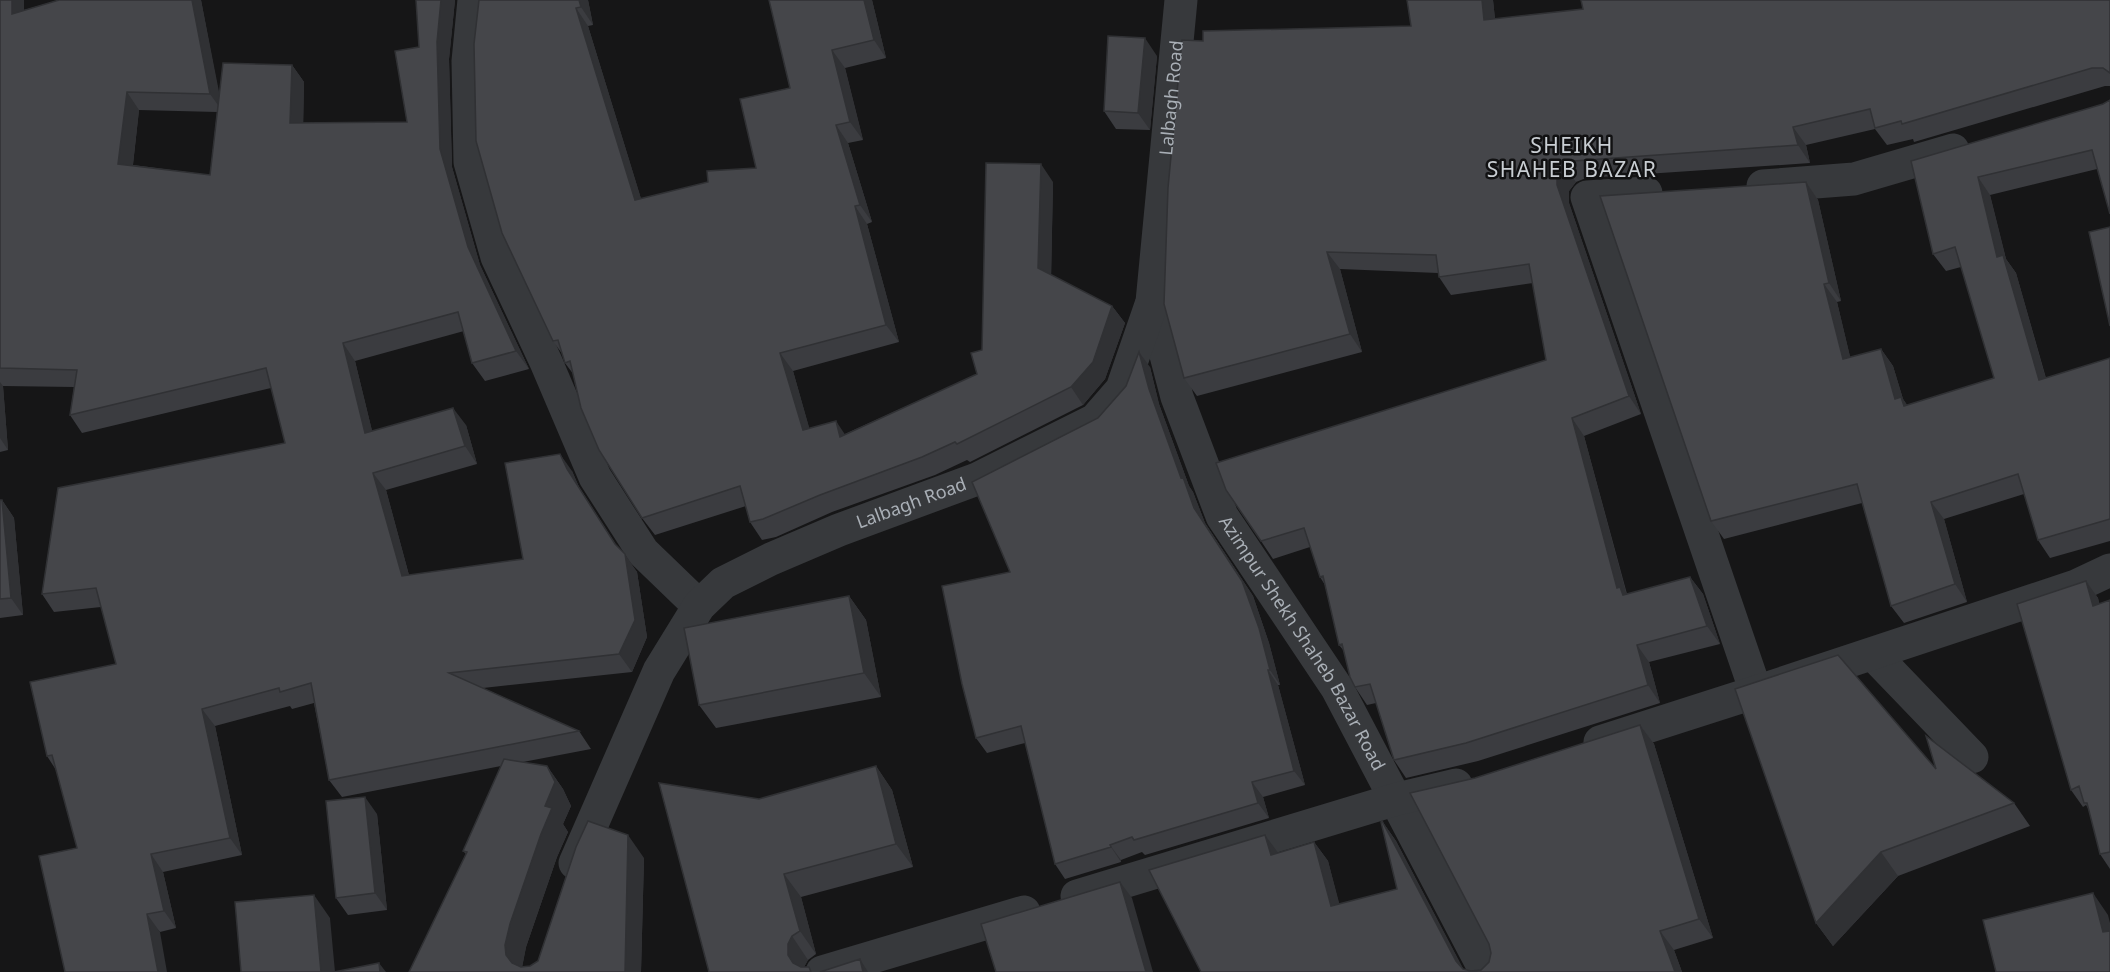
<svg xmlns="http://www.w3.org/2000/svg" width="2110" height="972" viewBox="0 0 2110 972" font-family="'Noto Sans',sans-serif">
  <rect width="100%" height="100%" fill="#161617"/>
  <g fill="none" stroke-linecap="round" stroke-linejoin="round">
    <g stroke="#37393c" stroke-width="33">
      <path d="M474,0L468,61L470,162L497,257L546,362L595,477L643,552L699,606"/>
      <path d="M1763,186L1854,179L1953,150"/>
      <path d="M1646,193L1587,197L1756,692"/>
      <path id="s1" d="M1152,302L1177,397L1222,516L1337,688L1486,972"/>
      <path d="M1873,654L1972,757"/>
      <path d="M1600,742L1756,692L2076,586L2110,570"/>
      <path d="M1077,896L1397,799L1456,785"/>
      <path d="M822,972L1024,912"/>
    </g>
    <path stroke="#37393c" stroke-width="33" id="s2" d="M575,863L659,671L699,606L723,583L771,559L839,530L977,479L1095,420L1122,389L1152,302L1181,0"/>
  </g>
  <path fill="#3b3c40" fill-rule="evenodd" d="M0,0H24V10L59,0H201L219,95L292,65L304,82L303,123L407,122L419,47L416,0H455L449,59L452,167L480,265L529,369L485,381L472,363L464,331L355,361L372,431L466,425L477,464L386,490L409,575L523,559L572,471L579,487L618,548L637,572L647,637L632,672L483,688L579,731L591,749L523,762L547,766L563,789L571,806L563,824L568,832L557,857L526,947L522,967L530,966L538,961L644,858L641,972H409L466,854L463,851L501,766L342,797L329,780L314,703L292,709L290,706L215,726L242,855L163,872L176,928L160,932L77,848L56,770L47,756L116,664L101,607L54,612L42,594L285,443L271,388L82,433L70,415L74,387L3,386L8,450L0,452ZM139,110L217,112L210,175L133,165Z
    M479,0H588L593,25L588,26L641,199L708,182L756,168L790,88L872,0L886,58L845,68L863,140L848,143L872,222L867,224L899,342L793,371L809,428L845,434L977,374L982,350L1053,182L1051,275L1112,306L1125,323L1105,379L1083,405L970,462L967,460L935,475L832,512L776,537L762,540L750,522L746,506L655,535L642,518L574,375L565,363L563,355L553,341Z
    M1408,0H1493L1495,19L2110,0V86H2105L1914,142L1913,139L1887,145L1875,129L1806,145L1810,163L1586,178L1576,182L1569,191V203L1641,414L1584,436L1627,594L1690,577L1703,594L1720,644L1649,662L1660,703L1478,761L1406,778L1394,760L1376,703L1367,705L1355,687L1344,651L1339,645L1325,585L1320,577L1310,547L1273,559L1261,541L1546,360L1533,283L1451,295L1439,277L1438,273L1340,269L1362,352L1197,396L1184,378L1203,41L1411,26Z
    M1157,56L1150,130L1116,129L1104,111Z
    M2103,104L2097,169L1990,195L2006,259L2016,273L2046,378L2110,358V541L2050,558L2038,540L2024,494L1944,519L1967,602L1904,623L1891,606L1862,503L1724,539L1711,521L1806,182L1818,200L1841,301L1837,302L1850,357L1881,349L1893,366L1903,399L1907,405L1994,378L1961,267L1946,271L1933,254L1911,161Z
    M1150,367L1159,404L1189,486L1193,492L1205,523L1253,596L1269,643L1280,685H1278L1305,785L1263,797L1269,818L1145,855L1142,852L1121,860V862L1065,879L1055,864L1025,743L987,753L976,738L1010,572L1098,418Z
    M0,500H2L14,518L23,615L0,618Z
    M2086,581L2098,598L2099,604L2110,600V869L2100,854L2089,810L2086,805L2083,807L2071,790Z
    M849,596L866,620L881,697L716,728L699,705Z
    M1640,725L1654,744L1713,938L1674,950L1682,972H1201L1278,853L1314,842L1328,861L1339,904L1397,889L1382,821L1396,841L1463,969L1471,971L1481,970L1489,962L1491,953L1475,778Z
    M876,766L892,790L913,867L801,897L816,954L808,960L804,967L709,972L759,799Z
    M1936,769L2014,803L2030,826L1898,876L1833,946L1816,923Z
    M377,814L387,910L348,915L336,898Z"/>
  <path fill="#303134" d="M12,0H24V32L12,14Z
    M192,0H201L223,112L210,94Z
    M441,0H455L449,59L452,167L480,265L529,369L516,351L468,247L440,149L437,42Z
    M579,0H588L593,25L581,7Z
    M864,0H872L886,58L874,40Z
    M1482,0H1493L1497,38L1484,20Z
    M576,8L588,26L647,218L635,200Z
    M1145,38L1157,56L1150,130L1138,113Z
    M832,50L845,68L863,140L850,122Z
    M292,65L304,82L303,141L290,123Z
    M127,92L139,110L131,181L118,164Z
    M836,125L848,143L872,222L860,205Z
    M1793,127L1806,145L1810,163L1798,145Z
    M1041,164L1053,182L1051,286L1038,268Z
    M1563,164L1576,182L1569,191V203L1641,414L1629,396L1557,185V173Z
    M1978,177L1990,195L2006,259L2016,273L2051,397L2039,380L1997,257Z
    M1806,182L1818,200L1841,301L1829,283Z
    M855,206L867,224L899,342L886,325Z
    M1327,252L1340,269L1362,352L1350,334Z
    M1824,284L1837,302L1855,377L1843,359Z
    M1112,306L1125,323L1105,379L1083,405L1071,387Z
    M343,343L355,361L377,451L365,433Z
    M1881,349L1893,366L1903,399L1914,415L1895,399Z
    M1139,352L1150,367L1159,404L1189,486L1193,492L1205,523L1253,596L1269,643L1280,685L1270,670L1181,478L1149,389Z
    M780,353L793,371L815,448L803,430Z
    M0,382L3,386L8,450L0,438Z
    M453,408L466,425L477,464L465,446Z
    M1572,418L1584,436L1627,596L1635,612L1617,588Z
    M836,421L848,439L840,437Z
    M560,454L572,471L579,487L625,559V554L637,572L647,637L632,672L619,654L615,544L567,469Z
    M373,473L386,490L414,594L402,576Z
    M2,500L14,518L23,615L11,598Z
    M1931,502L1944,519L1967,602L1955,584Z
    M1690,577L1703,594L1720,644L1707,626Z
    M2086,581L2098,598L2105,623L2093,606Z
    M849,596L866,620L881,697L864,673Z
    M1637,645L1649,662L1660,703L1648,685Z
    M1268,670L1278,685L1305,785L1294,771Z
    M202,709L215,726L242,855L230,838Z
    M1640,725L1654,744L1713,938L1699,919Z
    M547,766L563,789L571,806L563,824L568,832L557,857L526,947L522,968L518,972L506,955L505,945L510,924L545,806Z
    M876,766L892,790L913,867L896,844Z
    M1252,782L1263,797L1269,818L1258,803Z
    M365,797L377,814L387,910L375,893Z
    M1382,821L1396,841L1465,972L1456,961Z
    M628,835L644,858L641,972H625Z
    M1265,835L1279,854L1271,855Z
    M1314,842L1328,861L1345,925L1331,906Z
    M1110,845L1121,860V862L1111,847Z
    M1881,852L1898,876L1833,946L1816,923Z
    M151,854L163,872L176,928L164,911Z
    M784,874L801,897L816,954L800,931Z
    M1120,882L1132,898L1153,972H1146Z
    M2093,893L2108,915L2110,923V942L2103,932Z
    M314,895L330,918L335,972H321Z
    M147,914L160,932L167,972H158Z
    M1660,931L1674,950L1682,972H1675Z
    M792,936L808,960L804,967L800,972L788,955V944Z
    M860,959L868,972H863Z
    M379,963L386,972H380Z"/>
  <path fill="#45464a" stroke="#303134" stroke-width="1.5" d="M0,0H12V14L59,0H192L210,94L127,92L118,164L210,175L223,63L292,65L290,123L407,122L395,51L419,47L416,0H441L437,42L440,149L468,247L516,351L472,363L458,312L343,343L365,433L453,408L465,446L373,473L402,576L523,559L505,463L560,454L567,469L615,544L625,554L635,620L619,654L449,673L579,731L329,780L311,683L280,692L279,688L202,709L230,838L151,854L164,911L147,914L158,972H65L39,856L77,848L52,755L47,756L30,682L116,664L96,588L42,594L58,488L285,443L266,368L70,415L77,370L0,368Z
    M479,0H579L581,7L576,8L635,200L708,182L707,171L756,168L740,99L790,88L769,0H864L874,40L832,50L850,122L836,125L860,205L855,206L886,325L780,353L803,430L836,421L840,437L977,374L971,353L982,350L986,163L1041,164L1038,268L1112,306L1093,362L1071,387L957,444L955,442L922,457L820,495L763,519L750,522L740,486L642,518L599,450L581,408L570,361L565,363L558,340L553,341L502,233L476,141L474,44Z
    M1407,0H1482L1484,20L1583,9L1581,0H2110V73L2103,68H2092L1902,124L1901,121L1875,128L1870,109L1793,127L1798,145L1573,161L1563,164L1557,173V185L1629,396L1572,418L1617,588L1620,587L1623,595L1690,577L1707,626L1637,645L1648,685L1466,743L1394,760L1370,684L1355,687L1350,677L1342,644L1339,645L1323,576L1320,577L1304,528L1261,541L1226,490L1216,463L1546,360L1529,264L1439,277L1436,255L1327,252L1350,334L1184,378L1164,304L1168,188L1182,40L1203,41V31L1411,26Z
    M1108,36L1145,38L1138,113L1104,111Z
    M2110,100V214L2092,150L1978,177L1997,257L2003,255L2039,380L2110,358V519L2038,540L2018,474L1931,502L1955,584L1891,606L1857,484L1711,521L1600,196L1806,182L1829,283L1824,284L1843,359L1881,349L1895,399L1901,397L1904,406L1994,378L1955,247L1933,254L1911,161L2103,104Z
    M2110,227V326L2089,232Z
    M1139,352L1149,389L1181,478L1183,477L1194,508L1242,581L1259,628L1270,670H1268L1294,771L1252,782L1258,803L1134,840L1132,837L1110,845L1111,847L1055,864L1021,726L976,738L962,684L942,586L1010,572L972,482L1098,418L1126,386Z
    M0,500H2L11,598L0,599Z
    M2086,581L2093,606L2110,600V852L2100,854L2087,803H2084L2079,786L2071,790L2017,604Z
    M849,596L864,673L699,705L684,628Z
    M1838,655L1936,769L1926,736L2014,803L1881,852L1816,923L1735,689Z
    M1640,725L1699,919L1660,931L1675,972H1201L1149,870L1265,835L1271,855L1314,842L1331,906L1397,889L1381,822L1382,821L1456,961L1463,969L1471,971L1481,970L1489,962L1491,953L1489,944L1410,793L1475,778Z
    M504,759L547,766L555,782L545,806L552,808L541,834L510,924L505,945L506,955L512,963L521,967L530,966L538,961L576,847L588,821L628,835L625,972H409L467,852L463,851Z
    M876,766L896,844L784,874L800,931L792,936L788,944V955L793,963L801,967H809L811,972H709L659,783L759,799Z
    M365,797L375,893L336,898L326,801Z
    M1120,882L1146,972H996L981,924Z
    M2093,893L2103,932L2110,931V972H1996L1983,920Z
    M314,895L321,972H241L235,902Z
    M860,959L863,972H820Z
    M379,963L380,972H334Z"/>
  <g text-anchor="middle" stroke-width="5" stroke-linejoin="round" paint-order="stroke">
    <g font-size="18" fill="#a9afb6" stroke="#111112">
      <text dy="6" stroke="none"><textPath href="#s2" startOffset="1064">Lalbagh Road</textPath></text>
      <text dy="6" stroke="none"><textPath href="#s2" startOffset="524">Lalbagh Road</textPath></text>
      <text dy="6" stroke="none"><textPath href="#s1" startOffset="376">Azimpur Shekh Shaheb Bazar Road</textPath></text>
    </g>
    <g font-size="21" letter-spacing="1.5" fill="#c9ced3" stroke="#111112">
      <text x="1572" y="153">SHEIKH<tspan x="1572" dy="24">SHAHEB BAZAR</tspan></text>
    </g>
  </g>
</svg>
